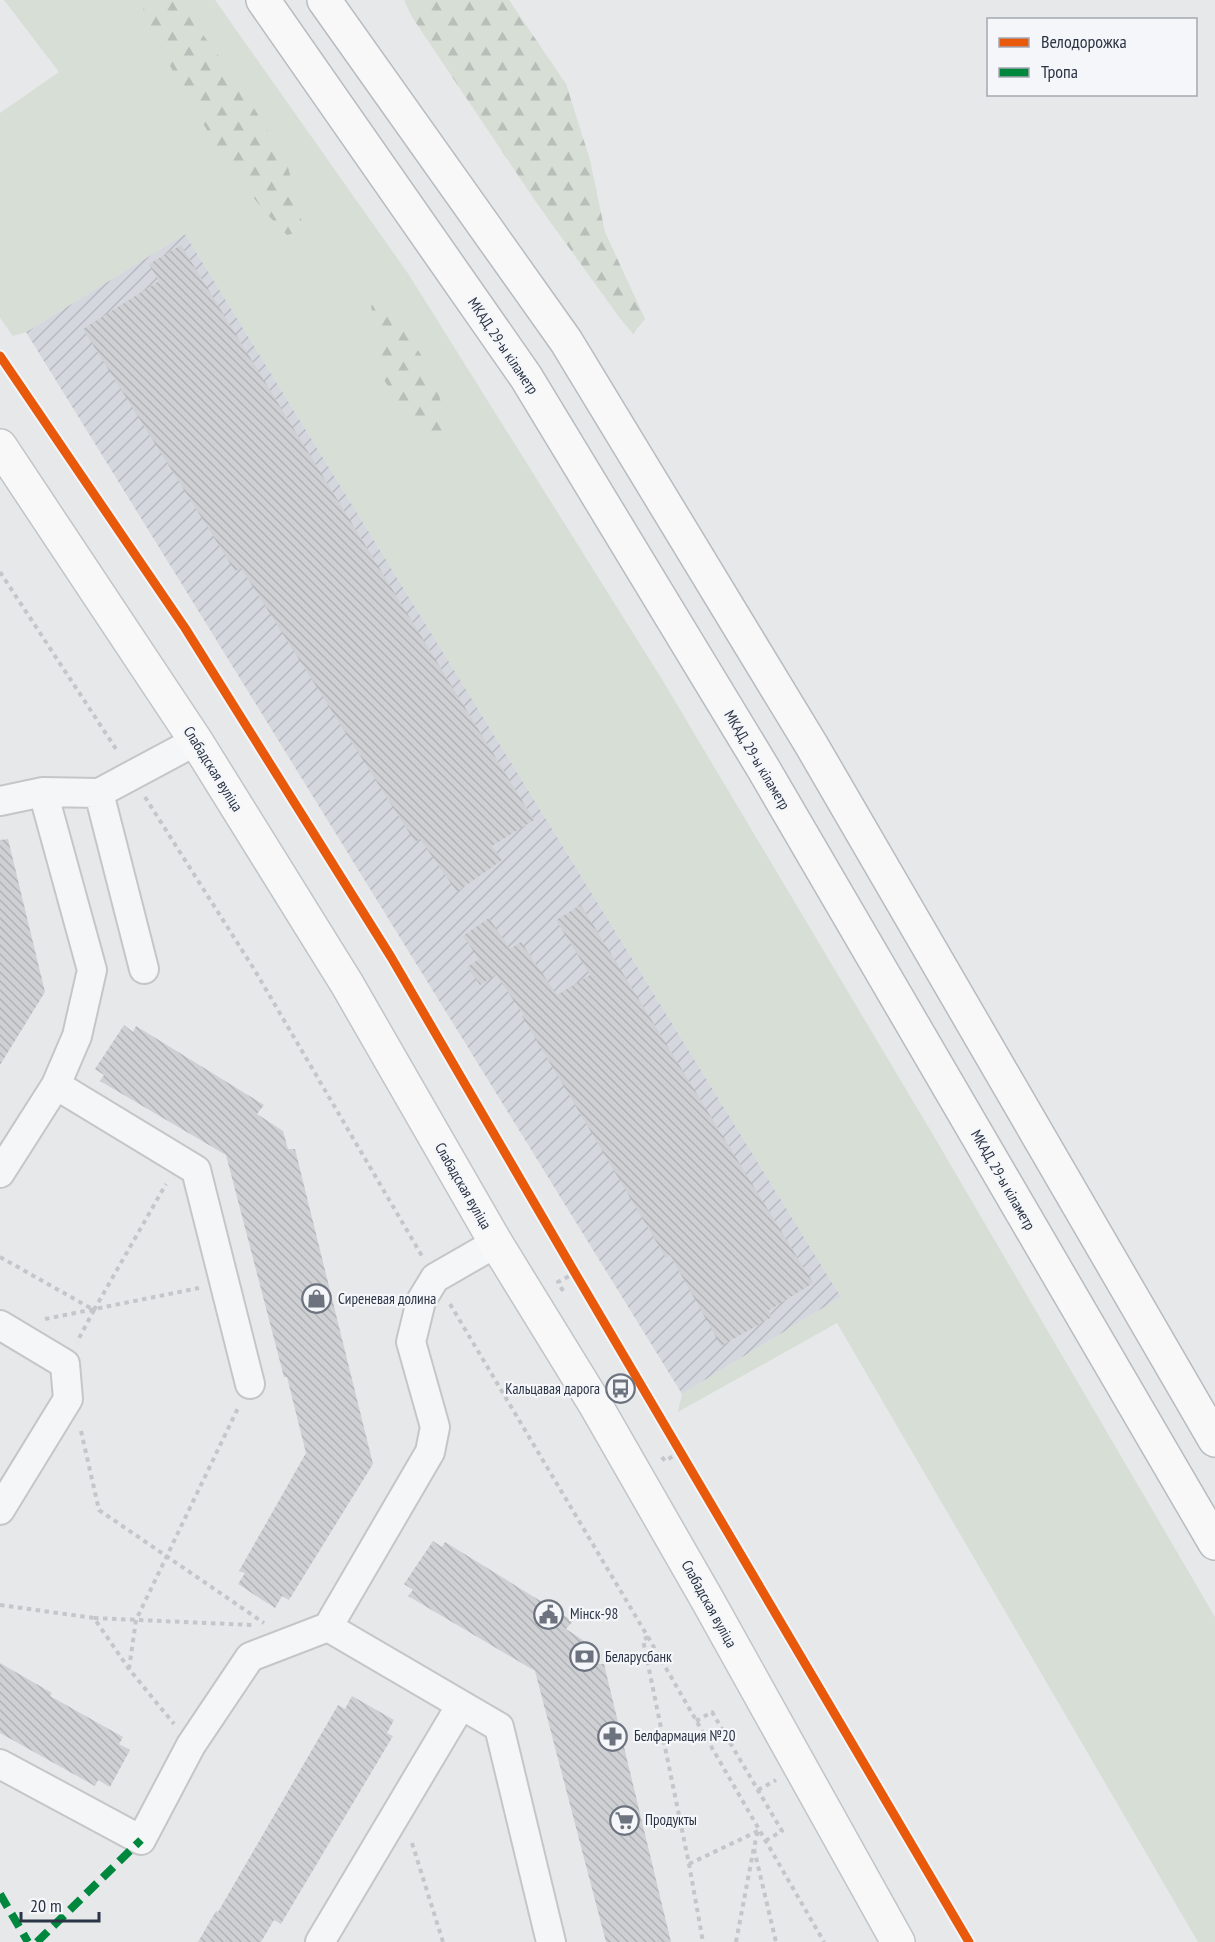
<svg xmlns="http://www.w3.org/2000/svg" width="1215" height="1942" viewBox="0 0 1215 1942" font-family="'PT Sans Narrow',sans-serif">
  <defs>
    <pattern id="industrial-furrows" width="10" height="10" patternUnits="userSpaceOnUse" patternTransform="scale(1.5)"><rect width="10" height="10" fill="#d4d7dd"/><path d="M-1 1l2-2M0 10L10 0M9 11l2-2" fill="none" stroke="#b6b9bf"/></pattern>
    <pattern id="forest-firs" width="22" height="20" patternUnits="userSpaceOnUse" patternTransform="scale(1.5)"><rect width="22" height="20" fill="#d6ded6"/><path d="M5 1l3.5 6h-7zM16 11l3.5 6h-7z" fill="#b8bfb9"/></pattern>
    <pattern id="building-back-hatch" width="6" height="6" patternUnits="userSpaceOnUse" patternTransform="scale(1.5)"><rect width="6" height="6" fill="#ced0d3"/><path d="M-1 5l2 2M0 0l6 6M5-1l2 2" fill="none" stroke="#b1b3b6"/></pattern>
  </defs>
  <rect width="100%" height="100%" fill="#e6e8ea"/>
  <path fill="url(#industrial-furrows)" d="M185,234L841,1297L682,1394L26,332Z"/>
  <path fill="#d6ded6" d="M4,0H215L409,275L663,681L929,1128L1215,1617V1942H1198L837,1323L678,1412L682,1394L841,1297L185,234L26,332L13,336L0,318V113L59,72Z"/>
  <path fill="url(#forest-firs)" d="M143,0H177L239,83L287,163L304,231L287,235C226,175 186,93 144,19Z
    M404,0H509L566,84L590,160L605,232L645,319L633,334L619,317L536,202L412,17Z
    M371,305L395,310L433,376L450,431L434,437L419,433L382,377Z"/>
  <path fill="url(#building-back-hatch)" d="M181,245L534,820L492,846L502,860L457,892L420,839L415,842L241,568L235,571L83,329L159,281L149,264Z
    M8,839L45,992L0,1065V840Z
    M581,905L813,1283L768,1311L772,1317L721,1346L670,1255L666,1258L522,1016L524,1015L496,975L480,985L467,967L479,959L463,936L489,918L510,949L521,942L557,995L590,975L556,920Z
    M124,1025L133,1032L136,1026L264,1105L257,1114L283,1131L288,1149H295L373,1464L289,1600L282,1596L275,1608L238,1584L245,1573L239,1571L306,1453L287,1377H284L226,1155L100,1081L104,1075L95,1069Z
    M433,1541L442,1547L445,1542L573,1621L566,1629L592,1646L596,1664H604L671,1942H606L535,1671L408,1596L413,1590L404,1584Z
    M0,1663L52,1693L50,1696L123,1737L119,1744L130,1750L110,1787L98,1780L95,1786L0,1733Z
    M352,1696L394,1720L387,1733L393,1736L281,1924L274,1920L261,1942H198L216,1911L218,1912L338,1705L345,1709Z"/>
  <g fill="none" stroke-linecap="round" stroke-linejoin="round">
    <defs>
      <path id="minor" d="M99,793L144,969
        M0,801L43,792L99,793L196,741
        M56,1085L196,1170L250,1384
        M0,1173L56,1085L77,1036L92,970L43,792
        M0,1325L65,1364L68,1399L0,1510
        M328,1627L499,1727L551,1942
        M0,1764L141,1840L191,1745L250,1657L328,1627L430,1452L435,1427L411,1342L421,1301L435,1278L496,1243
        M320,1942L461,1705"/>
      <path id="major" d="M0,446L196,741L347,984L496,1243L595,1404L708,1601L898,1942"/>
      <path id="highway" d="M263,0L526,377L763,768L1215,1543
        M324,0L566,341L812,746L1215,1440"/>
    </defs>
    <use href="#minor" stroke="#c4c6c8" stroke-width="32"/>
    <use href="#major" stroke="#c2c5c8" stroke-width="36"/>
    <use href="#highway" stroke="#b8bbbf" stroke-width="36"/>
    <path stroke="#c5c6ca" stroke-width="4" stroke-dasharray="4.5 4.5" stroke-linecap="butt" d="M0,572L118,752
      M145,797L254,969L422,1256
      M0,1257L94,1310L77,1342
      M563,1291L558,1282L575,1273
      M450,1304L648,1637L824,1942
      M94,1310L166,1184
      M45,1319L199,1288
      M81,1431L99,1510L264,1623
      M662,1457L665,1461L680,1452
      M0,1605L94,1618L129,1669L174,1724
      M94,1618L252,1625
      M648,1637L643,1640L689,1864L703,1942
      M129,1669L136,1620L238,1408
      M696,1721L712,1712L782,1831L765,1841
      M758,1790L776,1780
      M412,1843L443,1942
      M754,1849L776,1942
      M689,1864L758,1831
      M736,1942L754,1847L758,1831"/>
    <use href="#minor" stroke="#f5f6f7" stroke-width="28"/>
    <use href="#major" stroke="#f8f8f8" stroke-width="33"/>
    <use href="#highway" stroke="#f8f8f8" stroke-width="33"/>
    <path stroke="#00873e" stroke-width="8" stroke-dasharray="15 8" stroke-linecap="butt" d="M0,1894L28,1942
      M37,1942L141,1840"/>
    <defs>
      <path id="cycleway" d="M0,356L185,628L391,957L575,1273L969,1942"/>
    </defs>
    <use href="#cycleway" stroke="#f4f6f9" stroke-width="13"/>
    <use href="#cycleway" stroke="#e8590c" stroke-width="9"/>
  </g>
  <defs>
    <symbol id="shop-ring" viewBox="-11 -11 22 22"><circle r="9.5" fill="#f4f6f9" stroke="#6c737f" stroke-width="1.5"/><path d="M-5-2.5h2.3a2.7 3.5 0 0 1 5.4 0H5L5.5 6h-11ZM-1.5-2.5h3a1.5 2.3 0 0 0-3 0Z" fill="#6c737f"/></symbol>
    <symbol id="bus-ring" viewBox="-11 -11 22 22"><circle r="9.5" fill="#f4f6f9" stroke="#6c737f" stroke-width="1.5"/><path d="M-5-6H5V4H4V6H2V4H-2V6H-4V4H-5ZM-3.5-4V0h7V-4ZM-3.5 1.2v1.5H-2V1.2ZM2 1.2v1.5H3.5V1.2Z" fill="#6c737f"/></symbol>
    <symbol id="civic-ring" viewBox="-11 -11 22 22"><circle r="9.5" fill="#f4f6f9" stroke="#6c737f" stroke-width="1.5"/><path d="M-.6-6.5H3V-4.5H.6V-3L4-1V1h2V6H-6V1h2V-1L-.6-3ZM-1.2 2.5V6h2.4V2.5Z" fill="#6c737f"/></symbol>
    <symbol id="bank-ring" viewBox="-11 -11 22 22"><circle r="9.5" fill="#f4f6f9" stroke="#6c737f" stroke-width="1.5"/><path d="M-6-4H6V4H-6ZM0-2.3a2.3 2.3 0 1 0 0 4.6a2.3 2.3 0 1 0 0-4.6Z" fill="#6c737f"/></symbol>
    <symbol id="pharmacy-ring" viewBox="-11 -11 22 22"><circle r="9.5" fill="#f4f6f9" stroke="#6c737f" stroke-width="1.5"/><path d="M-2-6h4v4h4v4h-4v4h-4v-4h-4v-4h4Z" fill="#6c737f"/></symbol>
    <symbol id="supermarket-ring" viewBox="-11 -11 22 22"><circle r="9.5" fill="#f4f6f9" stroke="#6c737f" stroke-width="1.5"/><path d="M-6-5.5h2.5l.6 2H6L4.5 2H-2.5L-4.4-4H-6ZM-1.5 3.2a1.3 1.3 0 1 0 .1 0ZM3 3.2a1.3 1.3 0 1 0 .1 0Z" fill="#6c737f"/></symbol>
  </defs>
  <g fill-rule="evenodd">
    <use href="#shop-ring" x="300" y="1282" width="33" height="33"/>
    <use href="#bus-ring" x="604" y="1372" width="33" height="33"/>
    <use href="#civic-ring" x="532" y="1598" width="33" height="33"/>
    <use href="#bank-ring" x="568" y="1640" width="33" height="33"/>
    <use href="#pharmacy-ring" x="596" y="1720" width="33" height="33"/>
    <use href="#supermarket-ring" x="608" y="1804" width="33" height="33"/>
  </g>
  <g text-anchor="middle" stroke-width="4.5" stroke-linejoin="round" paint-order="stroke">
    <g font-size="15" fill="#2b3445" stroke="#f4f6f9">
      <text transform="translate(503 346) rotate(56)" y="5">МКАД, 29-ы кіламетр</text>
      <text transform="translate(757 760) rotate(59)" y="5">МКАД, 29-ы кіламетр</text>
      <text transform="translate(213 769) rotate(58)" y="5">Слабадская вуліца</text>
      <text transform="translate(1003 1180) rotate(60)" y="5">МКАД, 29-ы кіламетр</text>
      <text transform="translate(463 1186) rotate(60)" y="5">Слабадская вуліца</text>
      <text transform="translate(709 1604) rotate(61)" y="5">Слабадская вуліца</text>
    </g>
    <g font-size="15" fill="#2b3445" stroke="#f4f6f9" text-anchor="start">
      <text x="338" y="1304">Сиреневая долина</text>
      <text x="600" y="1394" text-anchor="end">Кальцавая дарога</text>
      <text x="570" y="1619">Мінск-98</text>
      <text x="605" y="1662">Беларусбанк</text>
      <text x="634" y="1741">Белфармация №20</text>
      <text x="645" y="1825">Продукты</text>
    </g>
  </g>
  <rect x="987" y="18" width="210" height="78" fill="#f4f6f9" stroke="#a4a8b1" stroke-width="1.5"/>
  <rect x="999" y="38" width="30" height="9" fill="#e8590c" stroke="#a4a8b1" stroke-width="1.5"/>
  <text x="1041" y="48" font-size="18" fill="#2b3445">Велодорожка</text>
  <rect x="999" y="68" width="30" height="9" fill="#00873e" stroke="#a4a8b1" stroke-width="1.5"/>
  <text x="1041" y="78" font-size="18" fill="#2b3445">Тропа</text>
  <path d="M21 1912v9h78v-9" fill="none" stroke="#2b3445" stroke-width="3"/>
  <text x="30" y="1912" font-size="18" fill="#2b3445" stroke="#f4f6f9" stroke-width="4.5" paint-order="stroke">20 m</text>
</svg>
